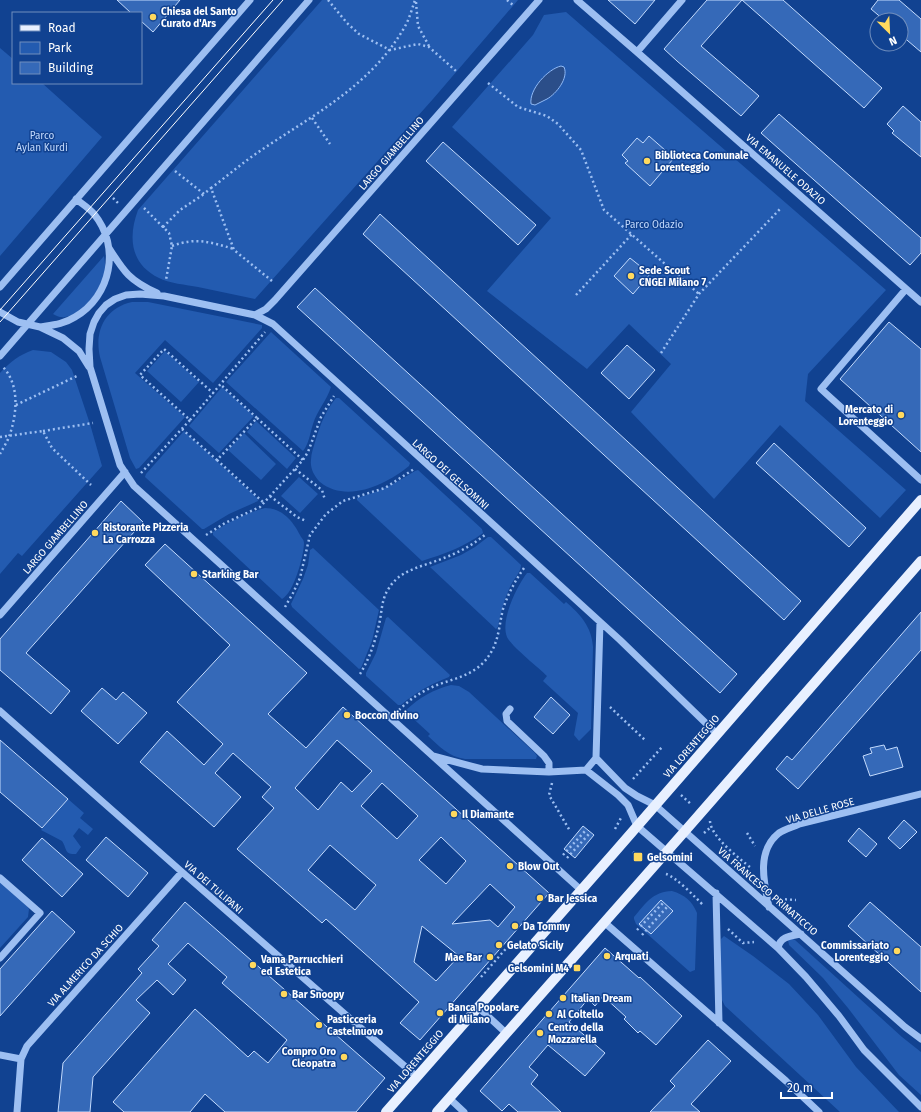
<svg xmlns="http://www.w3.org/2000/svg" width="921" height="1112" viewBox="0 0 921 1112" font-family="'Fira Sans',sans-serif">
  <rect width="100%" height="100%" fill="#114291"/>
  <path fill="#235bb0" d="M322,0H518L433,99L255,299C236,295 217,291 198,287C187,285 168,283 159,278C130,264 128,237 138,210Z
    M566,12L886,290L808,374L805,401L906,490L880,518L780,425L714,499L631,412L671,364L629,324L587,369L487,291L551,218L452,127L533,35L544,15Z
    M0,48L13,59V83H42L102,137L0,256Z
    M104,256C105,262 106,270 105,275C100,290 82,315 65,317C60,318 57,316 53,314Z
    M132,302H148L262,325V328L213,383L165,340L135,373L185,417L139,468L136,469L130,458L100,357C94,331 105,308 132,302Z
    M271,332L331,387C327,400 317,411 313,424C310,433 309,444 303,451L226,382Z
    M33,350L51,352L66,362L72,370L90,424L102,466L22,556L18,553L0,574V373C10,362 19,355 33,350Z
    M165,351L199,382L181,402L147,371Z
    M222,387L254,416L219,453L189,426Z
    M336,398H339L410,463L409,466C387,484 347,504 320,482C314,476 310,468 311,460C311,453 314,446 316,439C320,425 326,410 336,398Z
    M256,421L296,458L287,469L247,432Z
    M184,431L257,498L258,501L229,514L204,529H202L145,477L146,474Z
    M244,433L276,464L261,480L228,450Z
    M418,470L482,529L483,533C464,547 444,554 422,561L357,500V498C379,492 396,483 415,471Z
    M299,477L318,494L300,513L281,496Z
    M265,508C282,508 293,521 300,535C301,538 304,539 304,543C304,555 294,593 282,599L213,535V532C229,522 246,513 265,508Z
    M488,537H491L521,565C521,572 513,580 510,587C504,600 500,613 498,627L496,629L430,567L461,555L475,547Z
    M313,548L379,610L372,641L361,668L359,669L292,607L291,604L303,579L308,565L310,550Z
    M527,573H530L564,604L566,602C580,614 592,627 593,647L591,729L579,741L574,735L578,713L543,681L547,676C539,668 511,646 507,637C500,620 517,586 527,573Z
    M388,617L450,675L449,677C431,684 416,692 401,705H398L366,676V673L376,653L386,618Z
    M451,685L459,686L469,692L535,753L537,756L536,759H465C449,757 439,746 428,736L430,734L406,712V710C419,698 434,689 451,685Z
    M68,799L84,813L80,818L93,829L88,835L79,828L73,836L81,847L76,854C64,855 67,848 62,841L41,830Z
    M0,881L27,906L29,909L28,917L0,948Z
    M672,891C685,895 692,901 697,913L695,970L690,972L636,924L634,919V917C646,903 652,892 672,891Z
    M724,936L753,956L789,984L818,1015L856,1067L899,1112H840L725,1006L720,996L721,939Z
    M791,938L795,940L902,1037L921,1052V1095L899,1075L848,1008L823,978L789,945L788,940Z"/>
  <path fill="#2b4e89" stroke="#8fb9f6" d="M561,66L564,67C569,78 556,94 547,99C543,101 539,103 535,105L531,104C529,89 548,69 561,66Z"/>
  <path fill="#3569b8" stroke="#c4dbfd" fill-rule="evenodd" d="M117,0H180L153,32L141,21V13H131Z
    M608,0H655L635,24Z
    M707,0H783L882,88L864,108L742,0L701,46L759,96L741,116L677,61L664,49Z
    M878,0H899L921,19V52L901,35V20H884L871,9Z
    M903,106L921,122V157L892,133L894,131L887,124Z
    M779,114L921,238V253L910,265L761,133Z
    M649,136L674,158L650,186L625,163L628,161L622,155L637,138L643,143Z
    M443,142L536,225L518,245L426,161Z
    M380,214L801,601L784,620L363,234Z
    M630,258L650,274L633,294L614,276Z
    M315,288L737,674L720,693L297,307Z
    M889,322L921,349V452L840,379Z
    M627,345L655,370L629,399L601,373Z
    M774,443L866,528L849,547L756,463Z
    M121,501L143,522L26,653L70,691L51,714L0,670V639Z
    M165,544L307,673L268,714L306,748L343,707L549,893L420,1040L400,1023L419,1002L326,919L322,923L237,849L274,808L262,797L271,787L233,753L215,773L241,797L214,827L140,762L167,731L204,765L223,744L177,702L230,645L145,565ZM337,740L372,771L352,792L341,782L318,810L295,788ZM382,783L418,816L397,839L361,806ZM441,837L466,861L446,884L419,860ZM330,845L376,885L355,910L308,870ZM490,884L515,907L498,927L490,920L452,924ZM422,926L459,956L436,981L414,962Z
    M921,612V650L798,789L776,769L787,756L792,760Z
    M102,688L116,700L123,692L147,713L118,744L81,711Z
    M551,697L570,715L553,734L534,717Z
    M0,740L68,799L42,828L0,792Z
    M884,745L886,750L897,747L903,767L870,776L863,756L872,753L870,748Z
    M904,820L917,832L900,849L888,838Z
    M583,826L594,835L575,858L564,849Z
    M859,828L877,844L866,857L848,841Z
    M106,837L148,873L128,897L86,860Z
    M42,838L83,874L62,897L22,860Z
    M661,900L673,911L651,934L639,924Z
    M185,902L385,1078L356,1112H225L205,1094L190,1112H124L113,1102L195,1009L248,1057L254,1051L268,1063L287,1040L222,983L227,977L188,943L168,964L186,980L173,995L157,980L136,1000L150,1013L93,1077L90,1112H58L63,1063L142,973L138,969L159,946L152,940Z
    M870,902L921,947V992L848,926Z
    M52,911L75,932L0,1016V969Z
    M605,948L639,978L640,977L682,1016L656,1045L640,1031L638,1033L624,1019L626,1017L603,996L595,1006L588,999L569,1022L605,1053L585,1076L548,1045L529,1067L538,1075L531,1084L561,1112H518L509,1104L502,1111L480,1091Z
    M708,1040L731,1061L691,1104L700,1112H650L675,1086L670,1081Z"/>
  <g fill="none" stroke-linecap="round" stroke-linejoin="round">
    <path stroke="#9dbff2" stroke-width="2.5" stroke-dasharray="2 3" stroke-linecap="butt" d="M328,0L347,23L359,34L390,50L418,44L429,47L456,71
      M507,0L513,5
      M416,2L418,26L429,46
      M488,83L518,107L547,116L558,124L581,150L604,210L699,294
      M312,118L330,144
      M175,171L204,194L211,188
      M113,198L118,203
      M144,208L169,233L172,246L166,280
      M163,227L180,210L204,194
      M172,246C196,237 210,242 234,249
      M272,281L234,250L211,188C226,177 241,164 257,153C311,116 370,87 404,28C409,20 412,9 415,0
      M576,295L632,234
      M661,353L699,294L780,209
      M16,405L79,375
      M257,418L303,460
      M190,420L213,393
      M182,429L217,460L257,418L220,384
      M43,431L93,423
      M0,437L43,431L52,448L91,485
      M0,454C3,448 8,441 10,434C17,413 20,384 2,366
      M217,460L264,503
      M295,469L322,490L325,500
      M141,473L190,420L140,375L164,349L213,393L265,332
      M270,496L297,517L306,521
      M206,535L225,523L260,507L303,460L308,452L321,417L334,396
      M285,607L293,593L300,578L310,535L326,514L343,501L385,488L414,469
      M360,674C370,658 376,639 380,620C382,609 382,598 389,588C401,569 422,567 441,559C458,553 473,545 486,534
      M610,707L646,741
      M399,710C410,699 422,691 437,685C453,679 470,676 483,663C499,646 498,630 503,609C508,594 515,581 524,568
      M633,779L663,746
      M552,783L549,795L570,831
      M681,795L692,805
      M710,821C711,837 739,858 751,868
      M615,829L621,818
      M704,833L711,827
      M747,833L755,846
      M633,852L643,860
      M563,855L586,830
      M567,858L589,834
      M666,874C676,877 696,898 704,906
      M780,899L796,900
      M728,929L743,943L754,942
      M637,930L663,903
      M642,935L667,907
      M481,977L510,944"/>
    <path stroke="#9dbff2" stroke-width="7" d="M577,0L637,52L921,302
      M637,52L682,0
      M109,248C124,272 130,281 157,293
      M0,287L250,0
      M906,289L821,389L921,480
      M0,312L18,322L40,327L63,338L79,351L89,367
      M255,315L266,309L275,300L539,0
      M40,327C52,325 64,324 75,317C111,296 121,247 94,214C89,208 82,204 76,199
      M0,356L309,0
      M0,615L125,472
      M510,709L506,714L507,721L544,756L549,763V772
      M0,711L182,872L417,1077
      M433,756L482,769L549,772L586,770L618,795L628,805L637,826L778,948L806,977L839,1016L864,1050L921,1107
      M596,758L625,788L637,796L655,805L905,1027L921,1039
      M586,770L596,758L600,622
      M0,878L40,913L0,958
      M581,890L134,486L120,465L90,367L89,349L90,334L94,322L99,313L106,305L115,299L126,295L140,294L164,296L255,315L273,324L620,640L717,734
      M716,893L719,1023
      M769,907C764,883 756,851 779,833C785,829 793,827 799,824L921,794
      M604,922L786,1081L819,1112
      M778,948C780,936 791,936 801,934
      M478,1007L506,1033
      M0,1055L21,1059
      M449,1098L464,1112
      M17,1112L21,1059L27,1046L182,872"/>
    <path stroke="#e8f0ff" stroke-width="10" d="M386,1112L613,854L921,500
      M437,1112L685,831L921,561"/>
    <path stroke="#fff" stroke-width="1" d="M0,310L273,0
      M0,322L283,0"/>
  </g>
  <g fill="#ffd95e" stroke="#114291" stroke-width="1.5">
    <circle cx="153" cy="17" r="4"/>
    <circle cx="647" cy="161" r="4"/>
    <circle cx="631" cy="276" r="4"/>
    <circle cx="901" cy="415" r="4"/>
    <circle cx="95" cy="533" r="4"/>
    <circle cx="194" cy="574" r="4"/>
    <circle cx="347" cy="715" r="4"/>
    <circle cx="454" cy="814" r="4"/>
    <rect x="633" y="852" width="10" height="10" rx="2"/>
    <circle cx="510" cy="866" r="4"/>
    <circle cx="540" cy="898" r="4"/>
    <circle cx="515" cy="926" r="4"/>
    <circle cx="499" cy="945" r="4"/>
    <circle cx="897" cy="951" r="4"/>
    <circle cx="607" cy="956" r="4"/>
    <circle cx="490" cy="957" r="4"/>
    <circle cx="253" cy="965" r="4"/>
    <rect x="573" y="964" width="8" height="8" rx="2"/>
    <circle cx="284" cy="994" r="4"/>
    <circle cx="563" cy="998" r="4"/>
    <circle cx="440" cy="1013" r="4"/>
    <circle cx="549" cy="1014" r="4"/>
    <circle cx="319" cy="1025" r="4"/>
    <circle cx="540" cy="1033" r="4"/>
    <circle cx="344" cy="1057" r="4"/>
  </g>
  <g text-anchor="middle" stroke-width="3" stroke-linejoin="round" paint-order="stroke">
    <g font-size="10" font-weight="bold" fill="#fff" stroke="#114291" text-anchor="start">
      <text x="161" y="15">Chiesa del Santo<tspan x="161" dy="12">Curato d'Ars</tspan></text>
      <text x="655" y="159">Biblioteca Comunale<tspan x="655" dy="12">Lorenteggio</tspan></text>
      <text x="639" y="274">Sede Scout<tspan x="639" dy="12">CNGEI Milano 7</tspan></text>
      <text x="893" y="413" text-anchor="end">Mercato di<tspan x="893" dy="12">Lorenteggio</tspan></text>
      <text x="103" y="531">Ristorante Pizzeria<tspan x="103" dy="12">La Carrozza</tspan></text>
      <text x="202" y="578">Starking Bar</text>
      <text x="355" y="719">Boccon divino</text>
      <text x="462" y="818">Il Diamante</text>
      <text x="647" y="861">Gelsomini</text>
      <text x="518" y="870">Blow Out</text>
      <text x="548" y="902">Bar Jessica</text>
      <text x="523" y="930">Da Tommy</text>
      <text x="507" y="949">Gelato Sicily</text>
      <text x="889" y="949" text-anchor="end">Commissariato<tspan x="889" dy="12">Lorenteggio</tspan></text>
      <text x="615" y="960">Arquati</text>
      <text x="482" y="961" text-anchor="end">Mae Bar</text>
      <text x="261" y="963">Vama Parrucchieri<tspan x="261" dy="12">ed Estetica</tspan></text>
      <text x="569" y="972" text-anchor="end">Gelsomini M4</text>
      <text x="292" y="998">Bar Snoopy</text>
      <text x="571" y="1002">Italian Dream</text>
      <text x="448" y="1011">Banca Popolare<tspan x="448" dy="12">di Milano</tspan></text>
      <text x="557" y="1018">Al Coltello</text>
      <text x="327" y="1023">Pasticceria<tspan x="327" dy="12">Castelnuovo</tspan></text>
      <text x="548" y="1031">Centro della<tspan x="548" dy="12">Mozzarella</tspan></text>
      <text x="336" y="1055" text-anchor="end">Compro Oro<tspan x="336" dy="12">Cleopatra</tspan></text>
    </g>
    <g font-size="10" fill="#c4dbfd" stroke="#114291">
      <text x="42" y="139">Parco<tspan x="42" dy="12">Aylan Kurdi</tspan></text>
      <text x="654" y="228">Parco Odazio</text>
    </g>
    <g font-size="10" fill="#fff" stroke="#114291">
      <text transform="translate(391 153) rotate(-49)" y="4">LARGO GIAMBELLINO</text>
      <text transform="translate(786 169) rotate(41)" y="4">VIA EMANUELE ODAZIO</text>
      <text transform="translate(451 474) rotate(42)" y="4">LARGO DEI GELSOMINI</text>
      <text transform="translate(55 537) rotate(-49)" y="4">LARGO GIAMBELLINO</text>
      <text transform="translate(691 746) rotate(-49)" y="4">VIA LORENTEGGIO</text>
      <text transform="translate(820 810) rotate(-16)" y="4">VIA DELLE ROSE</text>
      <text transform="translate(214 887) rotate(41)" y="4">VIA DEI TULIPANI</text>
      <text transform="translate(768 891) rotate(41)" y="4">VIA FRANCESCO PRIMATICCIO</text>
      <text transform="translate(85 965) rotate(-48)" y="4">VIA ALMERICO DA SCHIO</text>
      <text transform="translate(415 1061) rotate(-49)" y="4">VIA LORENTEGGIO</text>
    </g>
  </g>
  <rect x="12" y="12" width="130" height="72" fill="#114291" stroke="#708ebd"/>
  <rect x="20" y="25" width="20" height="6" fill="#e8f0ff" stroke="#708ebd"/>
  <text x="48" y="32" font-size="12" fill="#ffffff">Road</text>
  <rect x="20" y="42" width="20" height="12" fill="#235bb0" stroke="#708ebd"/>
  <text x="48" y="52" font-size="12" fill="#ffffff">Park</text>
  <rect x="20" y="62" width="20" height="12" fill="#3569b8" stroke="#708ebd"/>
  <text x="48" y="72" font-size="12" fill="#ffffff">Building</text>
  <g transform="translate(889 32) rotate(156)"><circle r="19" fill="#114291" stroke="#708ebd"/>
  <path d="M0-3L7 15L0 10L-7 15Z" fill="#ffd95e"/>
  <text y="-6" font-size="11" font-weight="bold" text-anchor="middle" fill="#ffffff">N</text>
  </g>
  <path d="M781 1092v6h51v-6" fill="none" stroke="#ffffff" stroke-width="2"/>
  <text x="787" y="1092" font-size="12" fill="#ffffff" stroke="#114291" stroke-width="3" paint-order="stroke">20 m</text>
</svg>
